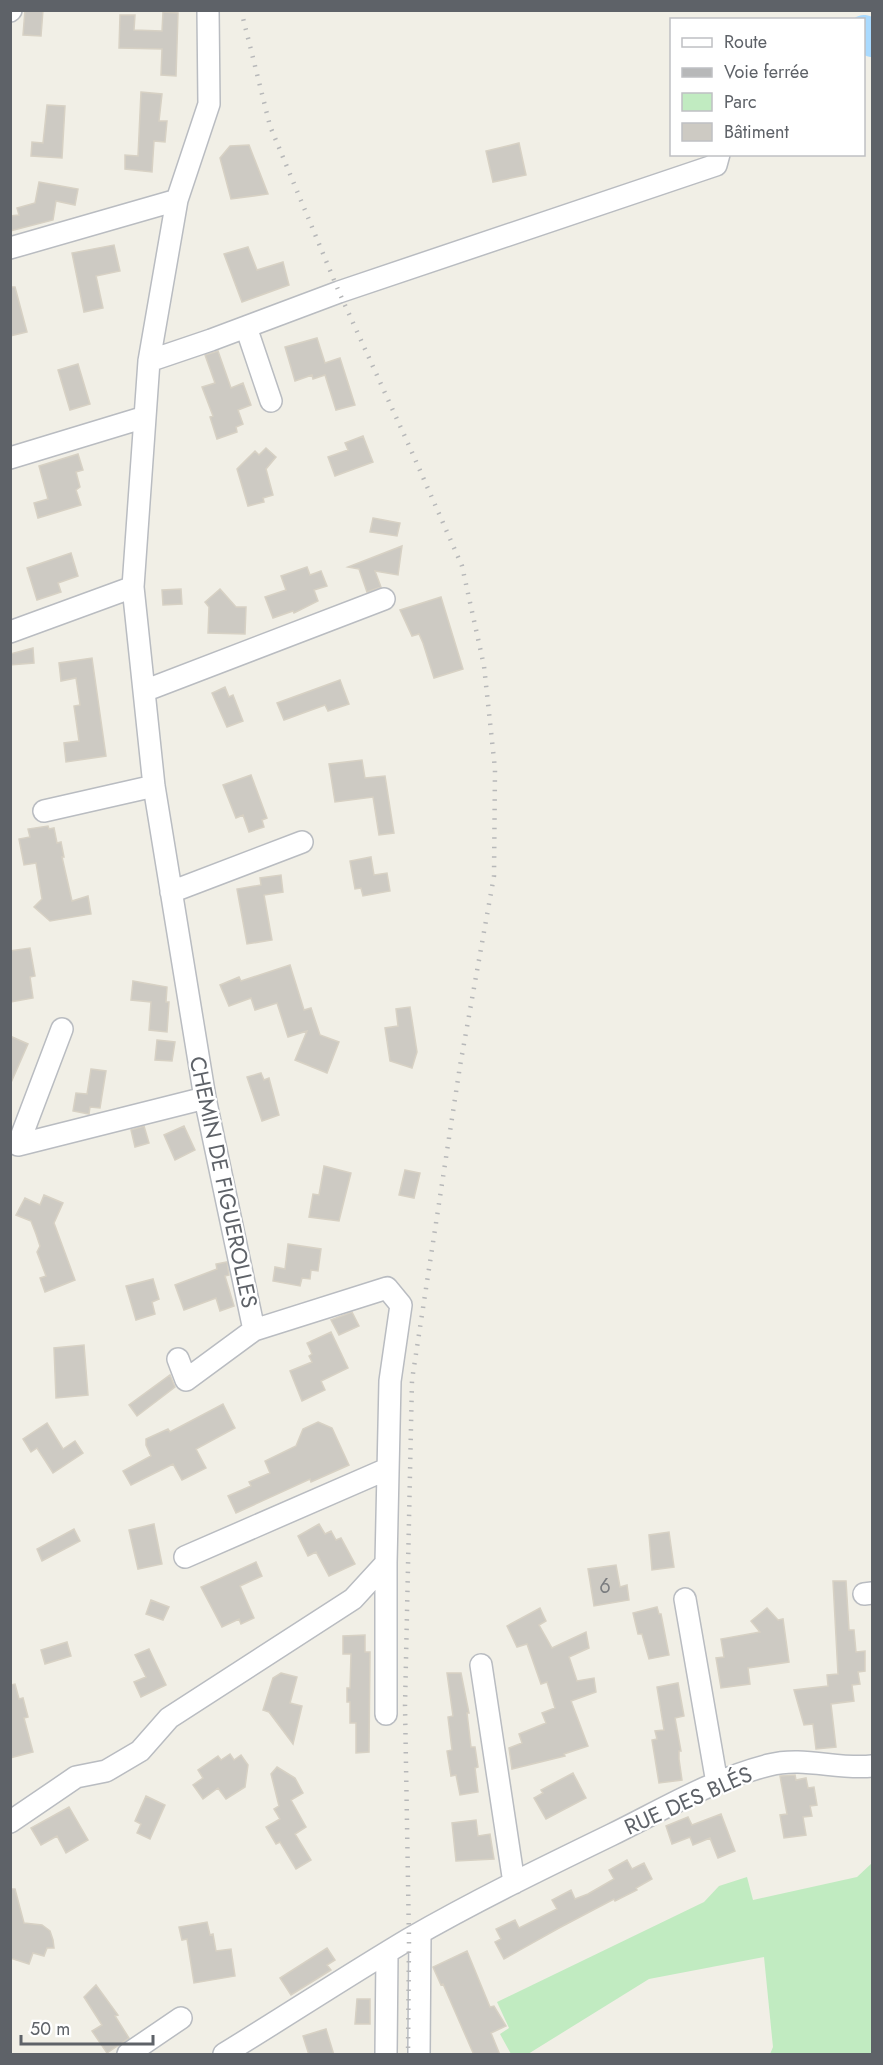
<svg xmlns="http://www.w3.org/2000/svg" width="883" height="2065" viewBox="0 0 883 2065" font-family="Jost,sans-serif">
  <rect width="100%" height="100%" fill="#f1efe6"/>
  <path fill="#c1ebc1" d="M872,1863V2054H770L773,2047L764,1957L649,1979L528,2054H511L500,2034L509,2028L497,2002L704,1902L719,1886L747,1877L753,1900L857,1877Z"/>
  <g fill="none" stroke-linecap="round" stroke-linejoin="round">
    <path stroke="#a9daff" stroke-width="32" d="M864,31L872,41"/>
  </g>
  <path fill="#cdcac3" stroke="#d7d1c4" stroke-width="1.5" d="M25,10H43L41,36L23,35Z
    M163,12L178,13L176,76L161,75L162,49L119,48L120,15H135L134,30L162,31Z
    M141,92L162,94L159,121H167L165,142L154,141L152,172L125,169V155L138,156Z
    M47,105L65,106L62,158L31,156L32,142L43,143Z
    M519,143L526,175L493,182L486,151Z
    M249,145L268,194L231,199L220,158L230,146Z
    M39,182L78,189L75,205L56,201L53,220L10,231V216L19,215L17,208L35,203Z
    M114,245L120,271L96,276L103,308L84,312L72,253Z
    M248,247L257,270L283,262L289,285L242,302L224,254Z
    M10,287H15L27,332L10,336Z
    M317,338L325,363L340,358L355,405L336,410L325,375L313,379L312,375L295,381L285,347Z
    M218,351L231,388L243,383L251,405L238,410L243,424L236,427L237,432L217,439L210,417L213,416L202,387L215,383L205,355Z
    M78,364L90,404L70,410L58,370Z
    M363,436L373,462L335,476L328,457L348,450L345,443Z
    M266,448L276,457L266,469L273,495L263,498L264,502L248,506L237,469L255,451L259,455Z
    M78,454L83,470L76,472L80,487L76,490L81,505L38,518L34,503L48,499L39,466Z
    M373,518L400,523L397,536L370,532Z
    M402,546L398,575L375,571L381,587L367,592L359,569L348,567Z
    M71,553L78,576L58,583L61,592L37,600L27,568Z
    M307,567L310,575L321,571L327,586L314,590L318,601L294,613L293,611L273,618L265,597L286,590L281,576Z
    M181,589L182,604L163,605L162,590Z
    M220,589L236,607H246L245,634L208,633L209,607L205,602Z
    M441,597L463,669L434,678L423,643L419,634L412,636L400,610Z
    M33,648L34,663L10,665V654Z
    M92,658L106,756L66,762L64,743L79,741L74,706L80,705L76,678L61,681L59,663Z
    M340,680L349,704L328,711L325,705L284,720L277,703Z
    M225,687L229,697L233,695L243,721L227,727L212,693Z
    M362,760L365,778L385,776L394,833L379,835L373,797L335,802L329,764Z
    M251,775L267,818L262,820L264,827L249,832L243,815L236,818L223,785Z
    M48,826L49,829L54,828L57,843L61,842L64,857H62L72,901L88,896L91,914L50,921L34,907L42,899L36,863L24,865L19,839L30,837L28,829Z
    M371,857L374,875L387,873L390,891L363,896L361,888L355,889L350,861Z
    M281,875L283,892L264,895L272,940L247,944L237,889L261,885L260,878Z
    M30,948L35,976L30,977L33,998L10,1002V951Z
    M290,965L304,1010L311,1008L320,1035L339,1042L327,1073L295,1060L307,1031L288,1037L277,1003L255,1010L251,998L229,1006L220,985L239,977L241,981Z
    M133,981L167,987L166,1002H169L167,1032L149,1030L151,1002L131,1000Z
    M410,1007L417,1052L412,1068L390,1061L385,1028L398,1026L396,1009Z
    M10,1036L28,1044L10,1085Z
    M157,1040L175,1042L172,1061L155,1060Z
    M91,1069L106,1071L100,1108L90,1107L89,1114L73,1111L76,1093L87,1094Z
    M261,1073L264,1080L269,1078L279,1115L262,1121L247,1077Z
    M144,1126L149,1143L135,1147L131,1130Z
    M184,1126L195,1150L175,1160L164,1135Z
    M324,1166L351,1173L339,1221L309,1217L313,1194L319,1195Z
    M405,1170L420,1173L414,1198L399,1195Z
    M44,1195L63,1203L54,1223L75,1280L45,1292L40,1278L46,1276L37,1252L40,1246L36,1234L31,1221L16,1215L25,1198L40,1205Z
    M288,1244L321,1249L318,1271L311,1270L310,1279L302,1278L300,1286L273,1281L275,1267L285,1269Z
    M227,1262L229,1275L225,1276L234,1306L220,1311L216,1298L184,1310L175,1285L217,1269L216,1264Z
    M153,1279L159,1299L152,1302L155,1314L136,1320L126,1286Z
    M352,1312L359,1326L339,1335L331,1320Z
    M331,1332L348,1368L321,1381L325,1390L302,1401L290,1371L312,1362L309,1356L312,1354L307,1343Z
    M84,1345L88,1395L56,1398L54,1348Z
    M170,1375L175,1387L137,1416L129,1405Z
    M223,1404L235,1428L196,1449L206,1468L182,1480L173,1464L131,1485L123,1471L151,1456L146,1445V1439L168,1429L170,1432Z
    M318,1422L332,1428L349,1465L311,1482L310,1479L236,1513L228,1496L251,1486L249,1482L270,1473L265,1461L296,1446L303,1429Z
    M47,1423L63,1449L75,1441L83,1453L53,1473L37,1448L31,1452L23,1439Z
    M154,1524L162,1564L138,1569L129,1530Z
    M319,1524L325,1534L331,1531L336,1540L341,1538L355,1564L329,1576L316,1552L308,1556L298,1536Z
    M74,1529L80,1541L42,1561L37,1549Z
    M669,1532L674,1567L652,1570L649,1535Z
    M256,1562L262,1576L240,1586L254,1618L241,1624L239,1619L222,1627L201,1587Z
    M616,1565L620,1587L627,1585L629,1600L594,1606L588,1569Z
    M833,1581H846L849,1630H854L856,1652L865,1651V1671L858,1672L860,1684L852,1685L854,1701L831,1704L836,1747L816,1749L813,1724L804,1725L794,1690L828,1686L827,1675L838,1674Z
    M151,1600L169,1607L163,1620L146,1614Z
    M657,1607L659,1614H661L669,1655L649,1659L642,1634H638L633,1613Z
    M540,1608L546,1621L539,1625L552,1648L586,1632L589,1648L569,1657L577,1681L594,1678L596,1692L571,1701L588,1746L564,1754L565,1756L512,1769L509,1748L522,1743L519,1734L546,1723L542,1713L555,1708L547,1682L541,1684L527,1644L517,1647L507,1626Z
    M767,1608L778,1620L783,1619L789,1662L748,1668L750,1684L721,1688L716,1658L724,1657L721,1639L760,1632L751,1621Z
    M365,1635V1652H370L369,1752L356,1753V1723H350V1702H347V1688H350L351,1654H343V1636Z
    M67,1642L71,1656L45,1664L41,1650Z
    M149,1649L166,1685L141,1697L134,1682L146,1677L135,1655Z
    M281,1673L297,1677L290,1703L302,1706L293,1744L269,1712L263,1710L273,1678Z
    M447,1673H461L469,1713H467L471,1747H475L478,1767L475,1768L478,1792L460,1795L456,1775L451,1776L447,1751L452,1750L448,1717L453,1716Z
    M678,1683L684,1716L675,1718L681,1751H679V1759L682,1780L659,1783L652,1740L657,1739L655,1731L664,1730L657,1687Z
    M15,1684L19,1699L23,1698L28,1717L24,1718L33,1752L10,1758V1685Z
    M230,1754L234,1760L241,1755L248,1765L245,1787L226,1799L218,1788L203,1799L193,1785L203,1778L198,1770L218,1756L221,1760Z
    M277,1767L295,1778L303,1793L291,1800L306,1827L295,1834L311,1860L296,1869L280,1842L276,1844L266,1827L280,1819L274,1809L279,1806L271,1774Z
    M573,1773L586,1798L546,1819L534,1798L543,1793L541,1790Z
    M795,1775L796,1780L806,1778L808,1788L814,1787L817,1805L810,1806L812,1816L803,1817L806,1835L784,1838L780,1815L787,1814L780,1776Z
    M146,1796L165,1805L150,1839L137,1833L141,1824L135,1821Z
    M69,1807L88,1840L66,1853L57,1836L41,1845L31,1828Z
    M721,1814L735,1851L718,1858L710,1838L693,1845L690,1837L672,1844L666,1826L688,1817L692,1825Z
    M476,1820L478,1836L490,1834L494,1859L456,1861L452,1823Z
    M627,1860L632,1869L644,1863L652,1879L636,1888L637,1890L615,1901L614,1899L559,1928L504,1959L495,1942L501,1939L496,1929L515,1920L519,1928L557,1909L552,1900L571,1890L575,1899L588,1894L614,1879L609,1870Z
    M10,1889H15L24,1923L42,1925L50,1931L53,1940L54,1948H47L44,1956L33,1953L29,1964L10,1958Z
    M207,1922L210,1935L213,1934L216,1951L231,1949L235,1976L194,1983L187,1939L182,1940L179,1927Z
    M327,1948L335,1960L327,1965L331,1970L291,1995L280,1978Z
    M467,1951L490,2007L494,2006L506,2026L491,2033L500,2055H474L443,1984L441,1985L433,1967Z
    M96,1985L118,2015L115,2016L129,2038L107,2053L92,2031L102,2025L84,1997Z
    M357,1999H370V2024H355Z
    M326,2029L334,2055H309L303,2036Z"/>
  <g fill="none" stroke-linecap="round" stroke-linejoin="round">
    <defs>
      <path id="street" d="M10,11L11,10
        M10,248L177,200
        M246,327L271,401
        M149,361L211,340L339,292L716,165L719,154
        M10,458L145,417
        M10,632L133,587
        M144,691L384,599
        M44,811L154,786
        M171,892L302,842
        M62,1029L18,1145L205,1098
        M178,1359L186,1380L254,1330
        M185,1557L387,1469
        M386,1563V1714
        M864,1594L872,1593
        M685,1599L717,1783
        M481,1665L514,1883
        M10,1822L76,1777L106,1771L140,1751L169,1718L353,1599L386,1563L390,1381L401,1305L387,1288L254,1330L205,1098L154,786L133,587L149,361L177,200L209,104L208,10
        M128,2054L181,2018
        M224,2054C286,2016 347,1976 409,1939C475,1901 543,1868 611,1835C662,1810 713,1779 769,1765C803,1756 838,1770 872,1766
        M386,2054L387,1954
        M419,2054L420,1934"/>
    </defs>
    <use href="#street" stroke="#b9bcc1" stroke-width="24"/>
    <use href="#street" stroke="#fff" stroke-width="21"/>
    <path stroke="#b7b8b9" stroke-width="4.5" stroke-dasharray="1.5 8" stroke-linecap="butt" d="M241,10L270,126L339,292L411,450L462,566L484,666L495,769L494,876L460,1066L412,1380L405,1706L409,1940L408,2054"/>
  </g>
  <g text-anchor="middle" stroke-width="4.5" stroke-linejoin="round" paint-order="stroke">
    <g font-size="20" fill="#7a7c7f">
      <text x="605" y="1593">6</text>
    </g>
    <g font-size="22" fill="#5e6268" stroke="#fff">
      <text transform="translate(224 1182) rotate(78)" y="8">CHEMIN DE FIGUEROLLES</text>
      <text transform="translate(688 1800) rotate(-24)" y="8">RUE DES BLÉS</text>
    </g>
  </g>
  <rect width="883" height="2065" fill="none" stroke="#5e6268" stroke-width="24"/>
  <rect x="670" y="18" width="195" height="138" fill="#ffffff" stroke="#bfc0c3" stroke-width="1.5"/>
  <rect x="682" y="38" width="30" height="9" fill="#ffffff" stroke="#bfc0c3" stroke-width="1.5"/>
  <text x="724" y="48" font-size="18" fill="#5e6268">Route</text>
  <rect x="682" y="68" width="30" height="9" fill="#b7b8b9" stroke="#bfc0c3" stroke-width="1.5"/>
  <text x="724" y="78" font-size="18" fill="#5e6268">Voie ferrée</text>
  <rect x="682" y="93" width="30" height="18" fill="#c1ebc1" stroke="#bfc0c3" stroke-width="1.5"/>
  <text x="724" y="108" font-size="18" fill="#5e6268">Parc</text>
  <rect x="682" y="123" width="30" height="18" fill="#cdcac3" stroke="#bfc0c3" stroke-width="1.5"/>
  <text x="724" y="138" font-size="18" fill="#5e6268">Bâtiment</text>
  <path d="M21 2035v9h132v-9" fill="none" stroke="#5e6268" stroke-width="3"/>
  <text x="30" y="2035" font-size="18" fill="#5e6268" stroke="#ffffff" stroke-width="4.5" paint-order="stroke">50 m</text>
</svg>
